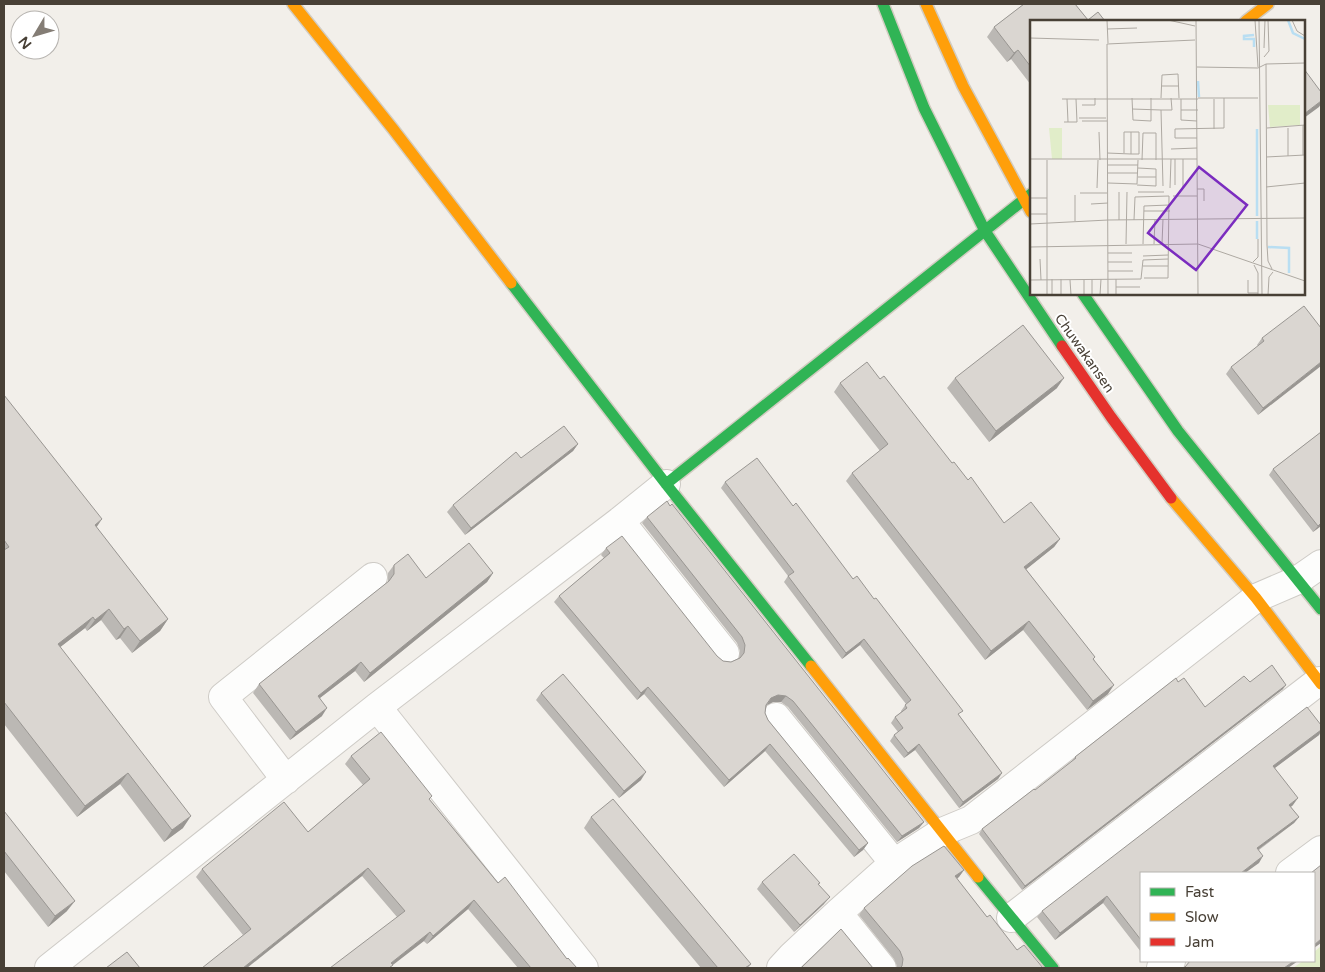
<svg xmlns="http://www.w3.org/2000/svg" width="1325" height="972" viewBox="0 0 1325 972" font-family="'Varela Round',sans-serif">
  <rect width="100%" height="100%" fill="#f2efea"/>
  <path fill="#e1edc9" d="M1321,946V968H1293L1303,961H1314V952Z"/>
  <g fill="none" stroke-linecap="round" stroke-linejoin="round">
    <defs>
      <path id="street" d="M620,521L725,653
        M377,707L584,968
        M776,717L894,863
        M286,780L223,697L373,577
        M1290,873L1321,850
        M838,913L882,968
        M1011,918L1319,681
        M49,968L377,707L620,521L666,484
        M781,968L792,956L838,913L894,863L942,832L971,820L1256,598L1298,580L1321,564
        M1161,968L1171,961"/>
      <path id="fast" d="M883,4L924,108L985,231L1062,346
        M511,283L666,484L811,666
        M1083,294L1178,431L1321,609
        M666,484L1031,194
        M978,877L1053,968"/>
      <path id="slow" d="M293,4L393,129L511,283
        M926,4L963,86L1031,212
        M1246,21L1268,4
        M1171,498L1256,598L1321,684
        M811,666L978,877"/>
      <path id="jam" d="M1062,346L1111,417L1171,498"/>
    </defs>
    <use href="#street" stroke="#cecbc6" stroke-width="30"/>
    <use href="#fast" stroke="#d2ccc1" stroke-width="14"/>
    <use href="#slow" stroke="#d2ccc1" stroke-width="14"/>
    <use href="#jam" stroke="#d2ccc1" stroke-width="14"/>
    <use href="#street" stroke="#fdfdfc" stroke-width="28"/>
    <use href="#fast" stroke="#30b455" stroke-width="11"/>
    <use href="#slow" stroke="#ff9f0a" stroke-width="11"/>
    <use href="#jam" stroke="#e5322d" stroke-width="11"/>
  </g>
  <path fill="#bbb8b4" d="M1024,4H1075L1088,20L1098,12L1105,21H1031V85L1011,59L1007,62L987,37L994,27Z
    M1321,328L1258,415L1226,374L1231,367L1258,346L1257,345L1262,338Z
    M955,378L1057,388L989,442L947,388Z
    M880,379L952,463L968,480L1004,523L1060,539L1054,547L1026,569L1094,659L1108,694L1087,710L1023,630L985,660L846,481L852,473L880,451L834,392L840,383Z
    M4,395L96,527L168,619L160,631L132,653L120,638L116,640L101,620L87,631L85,628L60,647L183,828L164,842L120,784L77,817L4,724Z
    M1321,432V526L1313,532L1269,475L1273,469Z
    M578,444L573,451L465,535L447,512L453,505Z
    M725,482L793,506L853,579L959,715L1002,773L998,779L959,808L915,750L904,758L890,741L894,735L898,732L891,723L895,717L901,712V711L906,704L860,645L842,659L784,582L788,576L721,488Z
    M647,517L924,822L919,828L897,842L788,707L781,702H773L767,705L765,713L768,720L868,843L863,850L854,857L765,751L724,787L644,694L637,700L554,602L559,596L604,558L601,555L606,548L717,656L723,661L731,662L739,658L740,651L737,643L642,523Z
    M394,565L426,578L493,573L487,582L364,682L355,671L320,698L322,716L290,740L253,693L259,684L388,582V573Z
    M1178,682L1205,707L1250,682L1283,689L1022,890L979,834L982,829L1035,790L1072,761L1075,757Z
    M541,693L641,780L619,798L536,700Z
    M1321,725V731L1319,735L1275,768L1293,805L1291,807L1299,817L1294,823L1259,850V863L1141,873V952L1103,903L1055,940L1037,917L1042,911Z
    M351,756L430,800L498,883L567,959L577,968H518L468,909L427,944L397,917L362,876L243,935L196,877L202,869L308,832L363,785L345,764Z
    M4,811L67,911L48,927L4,871Z
    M591,817L751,964L748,968H701L584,828Z
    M964,870L957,879L987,917L1017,950L1043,968H897V966L894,959L859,915L864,908Z
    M762,882L818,885L824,904L794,932L757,889Z"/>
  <path fill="#999692" d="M1018,50L1011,59L1007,62L1014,53Z
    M1321,101V104L1319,107L1304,118V114Z
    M1321,362V366L1258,415L1263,408Z
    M1064,378L1057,388L989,442L996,431Z
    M578,444L573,451L465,535L471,528Z
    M102,519L94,531L95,525Z
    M1321,523V526L1313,532L1318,526Z
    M1060,539L1054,547L1018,576L1024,567Z
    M493,573L487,582L364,682L370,673Z
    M109,609L101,620L87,631L95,620Z
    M93,617L85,628L50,655L58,644Z
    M168,619L160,631L132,653L140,641Z
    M1029,621L1023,630L985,660L991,651Z
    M128,626L120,638L116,640L124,629Z
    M864,639L860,645L842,659L846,653Z
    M361,662L355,671L312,704L318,696Z
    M1114,685L1108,694L1087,710L1093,701Z
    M1286,685L1283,689L1022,890L1025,886Z
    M648,687L644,694L637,700L641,693Z
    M778,695L786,696L781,702H773L767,705L771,698Z
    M327,708L322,716L290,740L296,732Z
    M1321,730V731L1319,735L1268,773L1273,766Z
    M770,744L765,751L724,787L729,780Z
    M919,744L915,750L904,758L908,753Z
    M646,772L641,780L619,798L624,791Z
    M128,773L120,784L77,817L85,806Z
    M1002,773L998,779L959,808L963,802Z
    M1298,798L1293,805L1285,811L1289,805Z
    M191,816L183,828L164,842L172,830Z
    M1299,817L1294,823L1252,854L1257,848Z
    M924,822L919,828L897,842L902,836Z
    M868,843L863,850L854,857L859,850Z
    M1263,856L1259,863L1245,873H1241Z
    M368,868L362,876L247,968H243Z
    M964,870L959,877L950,884L955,876Z
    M1107,896L1103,903L1055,940L1060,933Z
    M830,897L824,904L794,932L800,925Z
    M474,900L468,909L427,944L433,936Z
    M75,901L67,911L48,927L55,916Z
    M430,932L424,941L389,968L391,963Z
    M1321,939V943L1314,948V945Z
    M1294,961H1298L1288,968H1284Z"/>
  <path fill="#dad6d1" stroke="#999692" d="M1024,4H1075L1088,20L1098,12L1105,21H1031V67L1018,50L1014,53L994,27Z
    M1304,69L1321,92V101L1304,114Z
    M1304,306L1321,328V362L1263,408L1231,367L1264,341L1262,338Z
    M1023,325L1064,378L996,431L955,378Z
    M867,362L880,379L884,376L952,463L954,462L968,480L971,477L1004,523L1031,502L1060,539L1024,567L1095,657L1093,659L1114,685L1093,701L1029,621L991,651L852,473L888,444L840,383Z
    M4,395L102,519L95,525L168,619L140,641L128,626L124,629L109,609L95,620L93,617L58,644L191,816L172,830L128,773L85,806L4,702V550L9,547L4,540Z
    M564,426L578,444L471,528L453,505L516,452L521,458Z
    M1321,432V523L1318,526L1273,469Z
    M757,458L793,506L796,503L853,579L857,576L874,599L876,598L963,711L958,714L1002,773L963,802L919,744L908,753L894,735L903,728L895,717L907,708L905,705L911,700L864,639L846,653L788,576L794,572L725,482Z
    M667,501L670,506L672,504L924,822L902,836L793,701L786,696L778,695L771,698L766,705L765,713L768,720L868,843L859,850L770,744L729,780L648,687L641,693L559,596L610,553L606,548L622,536L717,656L723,661L731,662L740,658L744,653L745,645L742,637L647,517Z
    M469,543L493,573L370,673L361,662L318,696L327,708L296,732L259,684L389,581L394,574V565L408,554L426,578Z
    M1272,665L1286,685L1025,886L982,829L1034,789L1035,790L1076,758L1075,757L1176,678L1178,682L1184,678L1205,707L1244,676L1250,682Z
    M563,674L646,772L624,791L541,693Z
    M1307,707L1321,725V730L1273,766L1298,798L1289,805L1299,817L1257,848L1263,856L1241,873H1141V940L1107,896L1060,933L1042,911Z
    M381,732L432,796L429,799L498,883L505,877L567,959L568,958L577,968H531L474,900L433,936L430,932L391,963L393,965L389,968H330L405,911L368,868L243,968H202L251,929L202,869L284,802L308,832L370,779L351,756Z
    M613,799L751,964L745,968H718L591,817Z
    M4,811L75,901L55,916L4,851Z
    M944,846L964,870L955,876L987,917L990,915L1017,950L1024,945L1043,968H900L902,966L903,959L900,951L864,908L912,866Z
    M794,854L820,883L818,884L830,897L800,925L762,882Z
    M1321,865V939L1314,945V873H1311Z
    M841,929L873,968H803L802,967Z
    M127,952L140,968H106Z
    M1190,961H1294L1284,968H1183L1185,967Z"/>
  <g text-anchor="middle" stroke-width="4" stroke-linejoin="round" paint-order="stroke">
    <g font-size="14" fill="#484036" stroke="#fff">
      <text transform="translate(1085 353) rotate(55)" y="5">Chuwakansen</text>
    </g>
  </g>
  <g transform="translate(1030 20)">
    <rect width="275" height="275" fill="#f2efea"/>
    <path d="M238,85H270V105L240,107ZM19,108H32V139H22Z" fill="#e1edc9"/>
    <path fill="none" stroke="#b9def2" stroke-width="2.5" d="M258,0L263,13L275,19M224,27V19H214V16L224,15M168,61L169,77M227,109V196M227,219V201M238,227L259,228V253"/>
    <path fill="none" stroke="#aea9a2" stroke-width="1" d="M77,0L78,23M138,0L165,6M166,0L168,275M225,0L228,47M229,0L232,275M262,0L267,11L275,16M77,9L107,8M0,18L69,20M234,28L235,0M234,37L239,31L238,0M236,44L237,225L238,241L242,249M167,47L228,48L236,44L275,43M132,66H148M102,78L103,100L121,101V78M131,78L132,55L148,54L149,78M168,78H228M32,79H168M37,79L38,102M151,79V100L167,101M52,85H65V78M102,89L131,90M151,90H168M49,98H76M52,101H77M34,102H47L46,79M273,105V135M237,108L275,105M184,109V79M69,112L70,140M167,118H145V109L194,108V78M141,129L167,128M77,133L101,134H109V112H94V133M101,134V112M258,136V108M236,137L275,135M0,139H167M145,139V165M153,139V167M112,140L113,113H126V140M78,145H108M78,153H108M108,157H126M78,163L107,164L108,140M107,165L126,166V149L108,148M133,166L131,90H142L141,78M236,167L275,163M67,168L68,140M140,168L141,139M167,169H174V181M108,172H134M50,173H77M45,175V201M143,176H167M0,178H17M61,184L78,183M114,191H140M0,194H17M89,200V172M104,200L105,177L139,176L138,258H114M0,204L78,200L275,198M96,224L97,172M113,224L114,186L139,185M124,224L125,199M132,224L133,199M0,227L168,224L275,261M78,233H102M113,236L138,235M10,239L11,260M78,242H102M223,242L228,237V219M224,245L228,253V275M113,246H138M78,251H103M0,260L111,259L113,240L138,239M40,260L41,275M218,260V273H228M86,267H110M17,275V140M22,275V259M31,275V259M54,275V259M62,275V259M70,275L71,259M78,275L77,24L165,20M86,275V259M238,275L239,257L243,252"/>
    <path fill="#7b2cbf" fill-opacity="0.15" stroke="#7b2cbf" stroke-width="2.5" d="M169,147L217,185L166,250L118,213Z"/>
    <rect width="275" height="275" fill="none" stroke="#484036" stroke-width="2.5"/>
  </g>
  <rect width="1325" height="972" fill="none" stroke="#484036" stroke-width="10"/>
  <rect x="1140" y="872" width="175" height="90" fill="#ffffff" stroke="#b6b3af"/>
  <rect x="1150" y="888" width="25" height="8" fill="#30b455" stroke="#b6b3af"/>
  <text x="1185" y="897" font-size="15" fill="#484036">Fast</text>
  <rect x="1150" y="913" width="25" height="8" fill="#ff9f0a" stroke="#b6b3af"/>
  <text x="1185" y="922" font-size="15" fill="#484036">Slow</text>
  <rect x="1150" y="938" width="25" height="8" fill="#e5322d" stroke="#b6b3af"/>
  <text x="1185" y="947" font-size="15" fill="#484036">Jam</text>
  <g transform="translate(35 35) rotate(232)"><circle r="24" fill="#ffffff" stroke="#b6b3af"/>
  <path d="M0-4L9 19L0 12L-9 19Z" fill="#847d75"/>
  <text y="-8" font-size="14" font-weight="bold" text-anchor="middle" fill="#484036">N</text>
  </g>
</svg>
